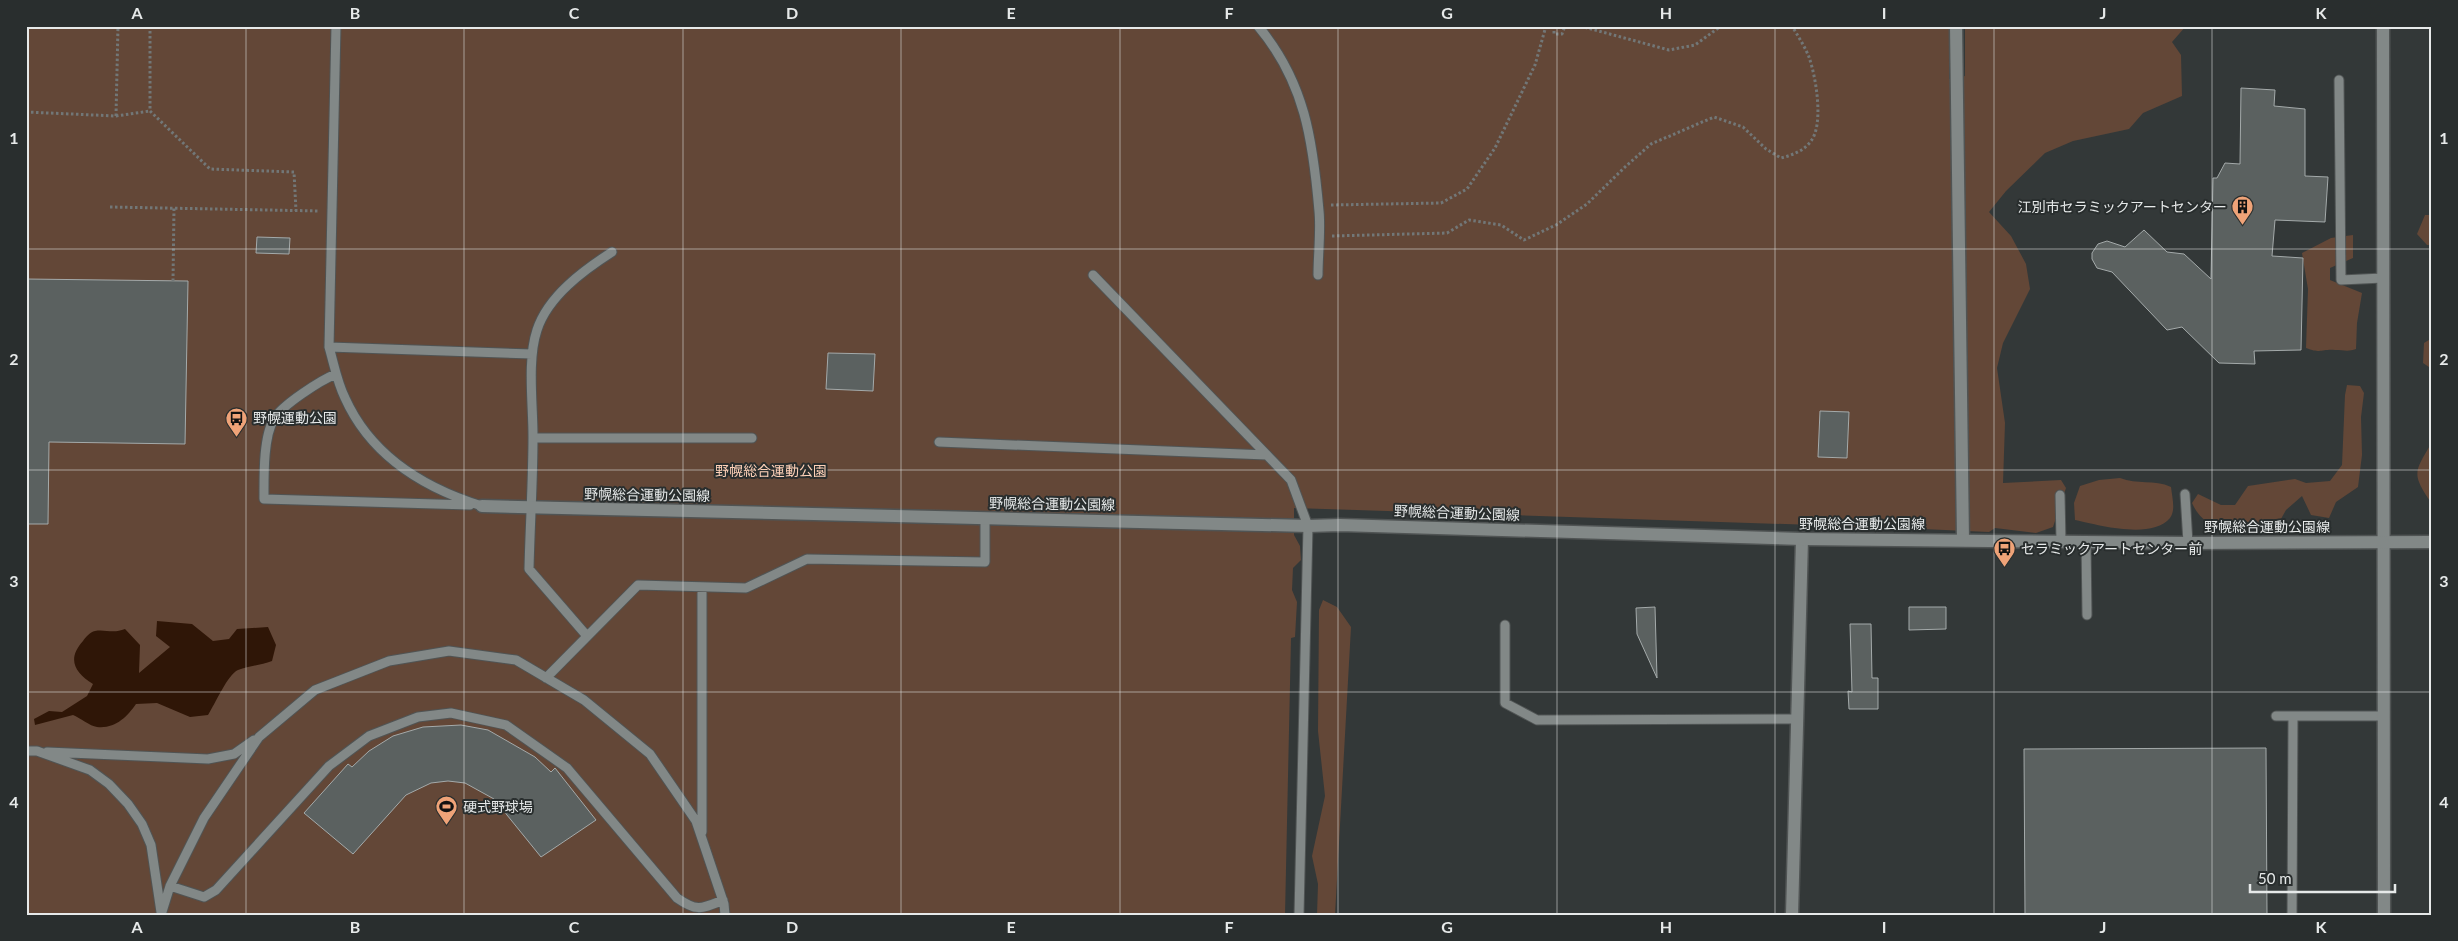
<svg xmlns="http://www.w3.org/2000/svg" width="2458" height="941" viewBox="0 0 2458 941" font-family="Lato,'Noto Sans JP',sans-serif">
  <rect width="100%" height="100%" fill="#333838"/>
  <path fill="#634737" d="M26,26H1949V79L1965,76V26H2186L2172,42L2181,55L2182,96L2143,113L2129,129L2073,141L2045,153L2006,191L1989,212L2011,236L2026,264L2030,289L2003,343L1997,368L2005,423L2003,483L2061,480L2066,488L2053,527L2036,533L1995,528L1989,532L1878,527L1873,529L1843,526L1294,508V535L1300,546L1301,560L1293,568L1292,590L1297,602L1295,637L1291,638L1285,915H26Z
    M2425,215H2432V245H2427L2417,234Z
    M2353,235V258L2330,268V280L2362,293L2357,323L2356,349C2348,352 2344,350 2335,350C2321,349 2322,354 2306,348L2308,289L2302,253L2331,238Z
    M2432,338V369L2423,363L2424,343Z
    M2347,385L2360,386L2364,393L2361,417L2362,455L2358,487L2336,502L2329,518L2311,515L2302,496L2286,510L2277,526C2246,524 2209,541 2192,503L2198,494L2221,505H2235L2248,486L2295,479L2306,483L2330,481L2342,465L2345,395Z
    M2432,442V504C2411,473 2414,473 2432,442Z
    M2120,478C2137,485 2154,479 2171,487C2172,497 2176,510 2170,518C2152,540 2098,525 2075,520L2074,503L2080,486L2099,480Z
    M1323,600L1337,607L1351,627L1335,915H1317L1318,884L1312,856L1325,796L1318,731L1319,610Z"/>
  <path fill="#2f1607" d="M157,621L192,624L213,641L229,639L237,629L268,627L276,645L272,661C261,665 249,666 238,670C228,674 215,704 208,715L190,717L157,703L136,704C127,717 115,729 97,727C90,726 80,718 73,715L35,725L34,719L49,711L62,712L87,696L93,684C74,672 67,659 83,641C85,638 90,632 95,631C105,629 113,634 125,629L140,645L139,673L170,647L156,636Z"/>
  <path fill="#5b6160" stroke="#a4aaaa" d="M2241,88L2275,90L2274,106L2305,109V176L2328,177L2325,222L2275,220L2272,256L2303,258L2301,350L2254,351L2255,364L2219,363L2182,327L2167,330L2112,272L2097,268L2092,259V253L2098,244L2107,241L2125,247L2144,230L2167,252L2184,254L2211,279L2213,178H2217L2225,163L2240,164Z
    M257,237L290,238L289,254L256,253Z
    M26,279L188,281L185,444L49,442L48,524H26Z
    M828,353L875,354L873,391L826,389Z
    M1820,411L1849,412L1847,458L1818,457Z
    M1655,607L1657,678L1637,634L1636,608Z
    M1909,607H1946V629L1909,630Z
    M1850,624H1871L1872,678H1878V709H1849L1848,691L1852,692Z
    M461,725L488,730L535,757L551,772L555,768L596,820L541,857L494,799L465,783L448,781L431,783L406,795L353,854L304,813L348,764L352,767L369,751L393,736L423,727Z
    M2266,748L2267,915H2025L2024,749Z"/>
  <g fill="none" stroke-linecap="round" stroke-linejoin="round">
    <defs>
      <path id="service" d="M336,26L329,347C334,364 337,382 345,398C371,456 424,488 482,506
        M1258,26C1305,82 1313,141 1319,211C1321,230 1318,255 1318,275
        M2339,80L2341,280L2383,278
        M1093,275L1291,480L1308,526L1299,915
        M329,347L532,354
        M336,374C321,380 282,405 274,419C263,437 264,477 264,499L470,505
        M533,438H752
        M939,442L1267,455
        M2185,494L2188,543
        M2060,495L2061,541
        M2086,542L2087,615
        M1505,625V703L1537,720L1797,719
        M587,636L529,569C530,525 533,481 533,436C533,404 527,360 537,330C548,296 584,270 612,252
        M546,678L638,585L746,588L807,559L985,562V518
        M2276,716H2384
        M26,751H37L90,770L109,784L128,804L142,824L151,845L161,912
        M47,752L208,759L234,754L254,740
        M702,832V587
        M170,886L204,897L216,890L329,766L369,736L418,717L451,713L506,725L567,768L677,898C697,912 701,909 723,900
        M161,915L170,886L204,818L259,737L315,690L389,661L449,651L516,660L584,700L650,754L696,821L724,904L725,915
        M2292,915L2293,716"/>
      <path id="minor" d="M1956,26L1963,540
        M2383,26L2384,915
        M1792,915L1802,539"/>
      <path id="secondary" d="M482,506L1308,526L1340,525L1802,539L2188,543L2432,542"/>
    </defs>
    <use href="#service" stroke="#505454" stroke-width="11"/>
    <use href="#minor" stroke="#505454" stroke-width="15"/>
    <use href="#secondary" stroke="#505454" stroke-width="15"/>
    <path stroke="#727777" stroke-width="3" stroke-dasharray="2.5 2.5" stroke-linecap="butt" d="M150,26V111L210,169L294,172L296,211
      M1554,26V34H1562L1565,26
      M1580,26L1669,50L1695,45L1721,26
      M26,112L116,116L118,26
      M116,116L150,111
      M1331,205L1441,203L1467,189L1495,148L1535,65L1546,26
      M110,207L320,211
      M1332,236L1447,233L1469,220L1501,225L1524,240L1556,225L1587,204L1625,167L1651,144L1714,117L1743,127L1766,149L1781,158C1792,155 1804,151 1811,141C1824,124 1816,77 1809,57C1805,47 1798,36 1792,26
      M173,281L174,208"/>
    <use href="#service" stroke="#828887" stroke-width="9"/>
    <use href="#minor" stroke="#828887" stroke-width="12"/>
    <use href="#secondary" stroke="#828887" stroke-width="12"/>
  </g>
  <path fill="none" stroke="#e6e9e9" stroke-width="1" stroke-opacity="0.55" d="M246,26V915M464,26V915M683,26V915M901,26V915M1120,26V915M1338,26V915M1557,26V915M1775,26V915M1994,26V915M2212,26V915M26,249H2432M26,470H2432M26,692H2432"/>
  <defs>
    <symbol id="building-pin" viewBox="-11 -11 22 30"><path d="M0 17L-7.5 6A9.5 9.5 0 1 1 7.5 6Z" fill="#efa378" stroke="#292e2e"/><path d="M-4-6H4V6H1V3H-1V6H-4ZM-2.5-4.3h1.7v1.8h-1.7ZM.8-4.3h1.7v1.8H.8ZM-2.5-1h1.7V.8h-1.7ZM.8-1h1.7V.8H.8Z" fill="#111"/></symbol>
    <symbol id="bus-pin" viewBox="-11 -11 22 30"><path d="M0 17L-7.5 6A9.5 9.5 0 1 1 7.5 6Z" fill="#efa378" stroke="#292e2e"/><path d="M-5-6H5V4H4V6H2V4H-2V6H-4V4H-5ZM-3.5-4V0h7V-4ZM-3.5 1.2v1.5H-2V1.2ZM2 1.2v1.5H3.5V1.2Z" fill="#111"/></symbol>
    <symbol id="stadium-pin" viewBox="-11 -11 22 30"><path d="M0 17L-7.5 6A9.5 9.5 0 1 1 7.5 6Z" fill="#efa378" stroke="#292e2e"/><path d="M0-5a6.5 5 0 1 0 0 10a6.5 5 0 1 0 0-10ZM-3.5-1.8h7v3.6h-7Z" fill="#111"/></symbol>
  </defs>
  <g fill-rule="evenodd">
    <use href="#building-pin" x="2230" y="194" width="25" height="34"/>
    <use href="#bus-pin" x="224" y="406" width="25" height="34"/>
    <use href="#bus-pin" x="1992" y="536" width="25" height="34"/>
    <use href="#stadium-pin" x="434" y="794" width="25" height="34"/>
  </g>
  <g text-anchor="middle" stroke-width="4" stroke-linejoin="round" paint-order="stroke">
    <g font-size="14" fill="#e6e9e9" stroke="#292e2e" text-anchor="start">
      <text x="2227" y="212" text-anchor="end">江別市セラミックアートセンター</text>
      <text x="253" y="423">野幌運動公園</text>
      <text x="2021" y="554">セラミックアートセンター前</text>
      <text x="463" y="812">硬式野球場</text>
    </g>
    <g font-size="14" fill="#fed1b8" stroke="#292e2e">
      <text x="771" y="476">野幌総合運動公園</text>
    </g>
    <g font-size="14" fill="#e6e9e9" stroke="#292e2e">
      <text transform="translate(647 495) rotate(1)" y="5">野幌総合運動公園線</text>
      <text transform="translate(1052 504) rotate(1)" y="5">野幌総合運動公園線</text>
      <text transform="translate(1457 513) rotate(2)" y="5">野幌総合運動公園線</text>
      <text x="1862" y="529">野幌総合運動公園線</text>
      <text x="2267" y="532">野幌総合運動公園線</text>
    </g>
  </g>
  <rect width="2458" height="941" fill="none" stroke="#292e2e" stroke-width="55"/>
  <path d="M2250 884v8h145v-8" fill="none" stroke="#e6e9e9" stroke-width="2.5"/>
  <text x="2258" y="884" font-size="15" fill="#e6e9e9" stroke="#292e2e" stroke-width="4" paint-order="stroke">50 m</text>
  <rect x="28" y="28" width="2402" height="886" fill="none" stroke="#e6e9e9" stroke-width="2"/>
  <g font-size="16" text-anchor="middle" font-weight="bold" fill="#e6e9e9">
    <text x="137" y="19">A</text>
    <text x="355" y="19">B</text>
    <text x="574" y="19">C</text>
    <text x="792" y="19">D</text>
    <text x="1011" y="19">E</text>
    <text x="1229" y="19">F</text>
    <text x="1447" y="19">G</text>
    <text x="1666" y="19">H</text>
    <text x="1884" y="19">I</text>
    <text x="2103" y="19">J</text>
    <text x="2321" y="19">K</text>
    <text x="14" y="144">1</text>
    <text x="2444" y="144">1</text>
    <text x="14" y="365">2</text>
    <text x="2444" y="365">2</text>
    <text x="14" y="587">3</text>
    <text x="2444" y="587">3</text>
    <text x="14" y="808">4</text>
    <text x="2444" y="808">4</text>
    <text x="137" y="933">A</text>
    <text x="355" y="933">B</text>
    <text x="574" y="933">C</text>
    <text x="792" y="933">D</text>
    <text x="1011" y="933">E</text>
    <text x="1229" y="933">F</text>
    <text x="1447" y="933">G</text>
    <text x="1666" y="933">H</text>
    <text x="1884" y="933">I</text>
    <text x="2103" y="933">J</text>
    <text x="2321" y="933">K</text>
  </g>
</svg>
